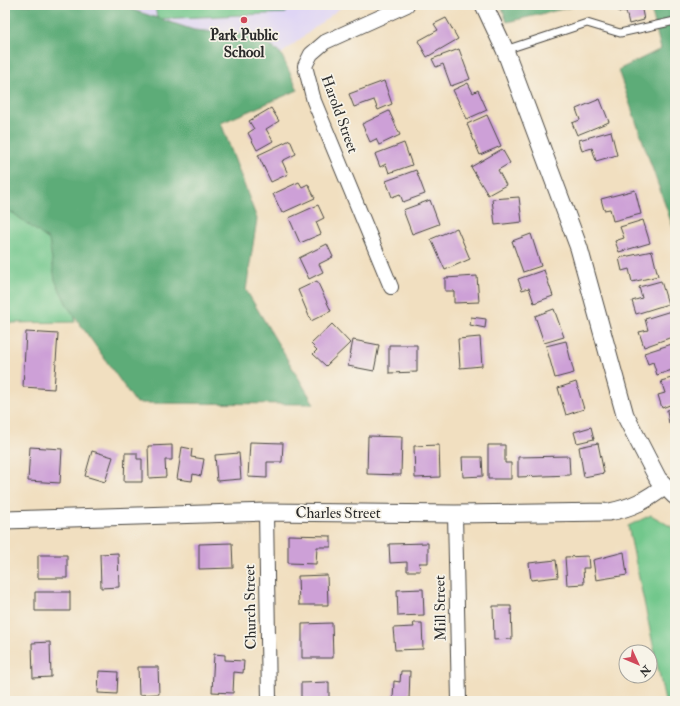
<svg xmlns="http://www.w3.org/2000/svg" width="680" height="706" viewBox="0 0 680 706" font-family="'IM FELL Double Pica',serif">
  <rect width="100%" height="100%" fill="#f7f3e8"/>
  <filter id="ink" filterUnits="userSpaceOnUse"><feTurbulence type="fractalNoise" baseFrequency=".025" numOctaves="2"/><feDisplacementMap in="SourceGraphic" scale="8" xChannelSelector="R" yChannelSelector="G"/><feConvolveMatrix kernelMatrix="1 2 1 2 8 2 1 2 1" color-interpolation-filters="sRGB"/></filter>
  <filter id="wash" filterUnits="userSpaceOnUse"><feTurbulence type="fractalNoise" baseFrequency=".012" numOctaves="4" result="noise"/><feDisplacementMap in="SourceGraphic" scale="16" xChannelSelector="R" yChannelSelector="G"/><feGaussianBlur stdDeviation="0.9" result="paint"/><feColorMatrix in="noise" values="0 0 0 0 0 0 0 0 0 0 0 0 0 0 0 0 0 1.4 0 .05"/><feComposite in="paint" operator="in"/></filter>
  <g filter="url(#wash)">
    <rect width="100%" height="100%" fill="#f1dfc0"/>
    <path fill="#dfd5f5" d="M127,5H344L281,54L258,36L194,30L130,9Z"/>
    <path fill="#72c78c" stroke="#4e795c" d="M5,5H65L75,322L6,323L5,332Z
      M155,5H288L286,13L157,19Z
      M651,515L675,529V701H665L628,526Z"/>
    <path fill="#5dac78" stroke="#446c52" d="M5,5H127L130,9L194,30L258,36L281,54L298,90L221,123L257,219L246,290L314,404L136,403L68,307L55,280L49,240L13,213L5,210Z
      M501,5H580L507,22Z
      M650,5H675V233L618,70L661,49Z"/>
    <g id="blocks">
      <path fill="#cda0d7" d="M617,5H641L644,20L629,24L626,11L619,12Z
        M446,18L458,39L427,57L418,41L438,30L434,24Z
        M459,49L470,79L451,86L443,64L436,67L432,59Z
        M384,81L392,104L378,110L374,100L354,107L349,94Z
        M468,83L473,93L478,90L487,110L467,119L453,90Z
        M600,99L609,122L577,135L572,123L580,120L576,109Z
        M271,108L279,121L266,129L273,141L257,150L248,133L254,129L249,121Z
        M389,111L400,135L379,145L376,139L370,142L362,124Z
        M487,115L501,146L480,155L467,124Z
        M611,131L617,155L596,161L592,148L582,151L579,140Z
        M290,140L296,154L282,161L288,174L271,182L258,155Z
        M404,143L412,165L389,173L386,164L380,167L375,154Z
        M502,149L510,163L498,170L506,185L488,195L471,167Z
        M416,170L425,194L403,202L400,194L392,197L386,181Z
        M299,182L302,187L308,184L315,198L282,213L273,194Z
        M635,190L641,214L613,221L610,209L604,210L601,199Z
        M519,197L522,222L495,225L492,199Z
        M430,200L439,224L412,234L403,210Z
        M318,205L324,218L316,222L321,234L300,243L289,218Z
        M643,220L650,243L619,252L615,241L624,238L620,227Z
        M457,228L470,259L445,270L431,239Z
        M531,234L541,266L523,272L512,241Z
        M327,244L333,257L319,264L323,272L309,279L299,258Z
        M652,251L658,276L632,282L629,269L622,271L619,258Z
        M544,270L553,296L534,303L529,288L522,290L518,279Z
        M477,276L479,302L454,303V291H445V278Z
        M317,281L331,311L311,321L298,290Z
        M661,281L668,304L636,314L632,301L642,298L639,287Z
        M554,309L564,337L544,343L535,316Z
        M671,311L675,323V336L644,347L639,332L648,330L645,319Z
        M471,317L486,319L485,328L470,325Z
        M332,324L350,343L326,366L313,354L317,350L311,344Z
        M26,332L58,334L54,389L23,387Z
        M480,337L482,366L460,368L458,339Z
        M353,340L379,345L374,371L348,366Z
        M566,341L574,373L555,378L546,346Z
        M675,343V369L657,375L653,362L648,364L644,353Z
        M389,345H417V372L389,373Z
        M675,377V403L662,408L658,395L665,393L661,381Z
        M576,382L584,409L566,415L558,388Z
        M675,409V423L669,424L667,410Z
        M591,427L594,439L577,443L574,432Z
        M368,436L402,437L401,475L367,474Z
        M250,442L283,443L282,462H267V478L248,477Z
        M598,443L604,473L584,477L579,447Z
        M172,445V460H165L166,477L149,478L148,446Z
        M439,445L440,477L415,478L414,446Z
        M488,445H505V463H511V479H488Z
        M30,447L62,449L60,483L28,481Z
        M182,447L192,449L191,457L204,459L201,476L193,474L192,481L177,479Z
        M92,451L113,457L105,482L85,476Z
        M125,453H137V459H142V482H124Z
        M239,453L241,479L217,481L215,455Z
        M569,456L570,475L518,477V457Z
        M462,457H482L483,476L463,477Z
        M288,535L331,536V547H317L316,564L288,563Z
        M232,543L233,568L199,569V544Z
        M428,543V563H419L420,571H407V562L390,563L389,544Z
        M624,552L627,575L596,580L593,560Z
        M118,553L119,587L101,588L100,554Z
        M38,555H67V578H38Z
        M588,556L589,568H583L584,584L567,585L565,557Z
        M556,560L558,577L531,580L529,563Z
        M327,575L328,605H299L298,576Z
        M423,589L424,615L398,616L397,590Z
        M35,592H70V611H35Z
        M493,606H511L512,639L494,640Z
        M332,623L333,658H302V624Z
        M413,623H422L423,649L395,650L393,628L414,627Z
        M50,642L51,677L33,678L32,643Z
        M214,654L225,655V660L244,661L243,673L234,672L233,693L212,692Z
        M138,667H158L159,694L139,695Z
        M99,671L118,672L117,694L98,693Z
        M401,671H410L409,700L393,699L394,681L400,682Z
        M329,682V701H301V683Z"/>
    </g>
  </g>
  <g filter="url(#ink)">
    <use href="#blocks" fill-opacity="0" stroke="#494641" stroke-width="1"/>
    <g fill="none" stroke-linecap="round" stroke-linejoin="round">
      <defs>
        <path id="service" d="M505,50L587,23L620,33L675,21"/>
        <path id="minor" d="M391,287L314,101L305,66L311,54L325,42L407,5
          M266,512L269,701
          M455,514L459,701"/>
        <path id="tertiary" d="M484,5L505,50L579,248L625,415L658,479L675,496
          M5,520L266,512L455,514L609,512C631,508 647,500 665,486"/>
      </defs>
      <use href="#service" stroke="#494641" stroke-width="9"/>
      <use href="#minor" stroke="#494641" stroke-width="16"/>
      <use href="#tertiary" stroke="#494641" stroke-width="19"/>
      <use href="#service" stroke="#fff" stroke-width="7"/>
      <use href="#minor" stroke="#fff" stroke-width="14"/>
      <use href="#tertiary" stroke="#fff" stroke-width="17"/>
    </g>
  </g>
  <circle fill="#d1495b" stroke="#f7f3e8" stroke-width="1.5" cx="244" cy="20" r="4"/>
  <g text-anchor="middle" stroke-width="3.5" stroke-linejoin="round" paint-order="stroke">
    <g font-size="15" font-weight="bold" fill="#2b2b2b" stroke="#f7f3e8">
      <text x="244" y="40">Park Public<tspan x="244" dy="17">School</tspan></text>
    </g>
    <g font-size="15" fill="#2b2b2b" stroke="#f7f3e8">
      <text transform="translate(340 114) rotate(70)" y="5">Harold Street</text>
      <text x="338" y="518">Charles Street</text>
      <text transform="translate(250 607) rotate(-91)" y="5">Church Street</text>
      <text transform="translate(440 608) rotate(-91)" y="5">Mill Street</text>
    </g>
  </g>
  <rect width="680" height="706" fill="none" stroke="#f7f3e8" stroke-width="20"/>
  <g transform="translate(638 664) rotate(134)"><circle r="19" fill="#f7f3e8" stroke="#a5a39c"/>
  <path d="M0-3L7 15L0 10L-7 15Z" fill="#d1495b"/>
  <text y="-6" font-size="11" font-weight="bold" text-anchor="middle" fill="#2b2b2b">N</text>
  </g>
</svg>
